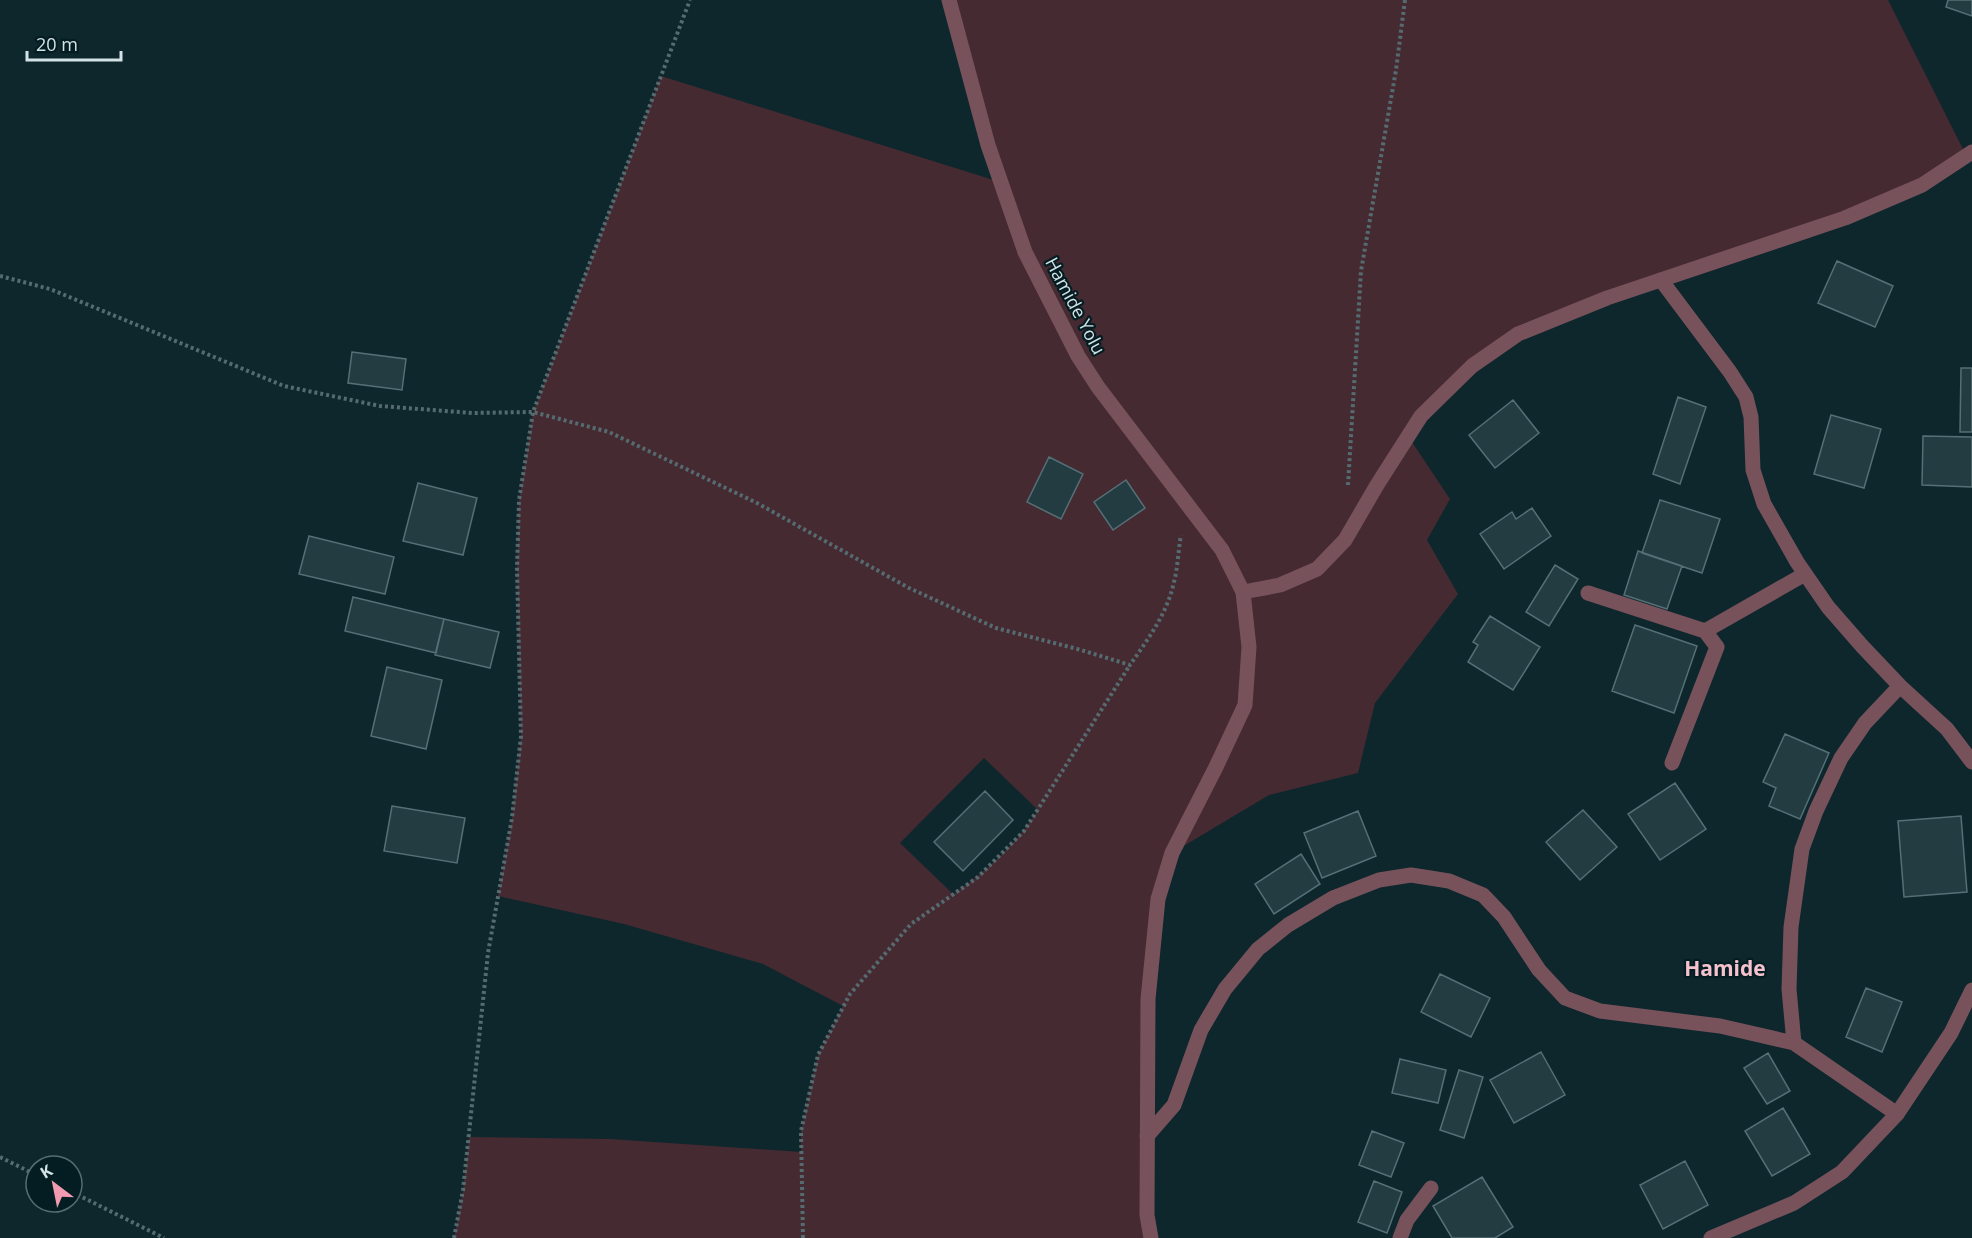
<svg xmlns="http://www.w3.org/2000/svg" width="1972" height="1238" viewBox="0 0 1972 1238" font-family="'Open Sans',sans-serif">
  <rect width="100%" height="100%" fill="#0d272c"/>
  <path fill="#452a31" fill-rule="evenodd" d="M949,0H1888L1967,157L1922,185L1518,334L1472,366L1408,436L1450,499L1427,540L1458,594L1375,703L1358,773L1269,795L1172,853L1148,999L1151,1238H454L463,1190L469,1137L610,1139L801,1152V1131L818,1055L843,1006L763,964L624,924L498,896L512,818L521,736L517,569L519,500L533,412L661,76L1000,182ZM984,758L1038,810C1016,844 986,872 953,894L900,843Z"/>
  <path fill="#233c42" stroke="#556f76" stroke-width="1.5" d="M1948,0H1972V16L1946,7Z
    M1837,261L1893,286L1875,327L1818,303Z
    M352,352L406,359L402,390L348,383Z
    M1961,368H1972V432H1960Z
    M1678,397L1706,407L1680,484L1653,474Z
    M1513,400L1539,433L1495,468L1469,435Z
    M1831,415L1881,429L1864,488L1814,474Z
    M1923,436L1972,437V487L1922,485Z
    M1049,457L1083,474L1061,519L1027,502Z
    M1126,480L1145,508L1113,530L1094,502Z
    M418,483L477,498L463,555L403,541Z
    M1660,500L1720,519L1702,573L1642,553Z
    M1532,508L1551,536L1504,569L1480,534L1512,512L1516,519Z
    M309,536L394,557L385,594L299,574Z
    M1638,551L1682,566L1667,609L1624,595Z
    M1555,565L1578,579L1549,626L1526,612Z
    M353,597L444,619L436,653L345,631Z
    M1490,616L1540,647L1513,690L1468,662L1478,645L1473,642Z
    M444,619L499,632L490,668L435,655Z
    M1635,625L1697,646L1674,713L1612,691Z
    M387,667L442,680L426,749L371,736Z
    M1785,734L1829,753L1800,819L1769,806L1776,788L1763,782Z
    M1675,783L1706,829L1660,860L1628,814Z
    M985,791L1013,820L963,871L934,842Z
    M392,806L465,818L457,863L384,851Z
    M1583,810L1617,847L1580,880L1546,842Z
    M1358,811L1376,856L1322,878L1304,833Z
    M1961,816L1967,892L1904,897L1898,821Z
    M1301,854L1320,884L1274,914L1255,884Z
    M1440,974L1490,998L1471,1037L1421,1012Z
    M1866,988L1902,1002L1882,1052L1846,1037Z
    M1541,1052L1565,1095L1514,1123L1490,1080Z
    M1768,1053L1790,1091L1767,1104L1744,1068Z
    M1400,1059L1446,1070L1438,1103L1392,1093Z
    M1459,1070L1483,1077L1464,1138L1440,1130Z
    M1783,1108L1810,1154L1772,1176L1745,1131Z
    M1372,1131L1404,1143L1391,1177L1359,1165Z
    M1685,1161L1708,1205L1663,1229L1640,1185Z
    M1482,1177L1513,1227L1495,1238H1452L1433,1206Z
    M1374,1181L1402,1192L1387,1233L1358,1222Z"/>
  <g fill="none" stroke-linecap="round" stroke-linejoin="round">
    <path stroke="#556b70" stroke-width="4" stroke-dasharray="3 3" stroke-linecap="butt" d="M0,276L50,289L284,386L380,406L472,413L533,412L609,432L757,503L909,588L996,628L1081,650L1130,665C1148,639 1167,614 1174,582C1178,567 1178,551 1181,535
      M1348,485L1361,271L1396,70L1405,0
      M0,1157L36,1175
      M72,1192L164,1238
      M454,1238L463,1190L488,953L512,818L521,736L517,569L519,500L533,412L690,0
      M803,1238L801,1131L818,1055L850,994L911,924L978,877L1024,831L1130,665"/>
    <path stroke="#78525b" stroke-width="15" d="M1661,280L1730,372L1746,397L1751,417L1753,470L1764,504L1797,562L1828,607L1862,646L1900,686L1947,729L1972,762
      M1588,593L1705,631L1717,647L1672,763
      M1705,631L1805,574
      M1794,1043L1789,989L1791,927L1802,849L1816,811L1841,758L1865,723L1900,686
      M1147,1136L1174,1105L1201,1030L1225,989L1258,949L1288,925L1333,898L1379,880L1411,875L1449,881L1483,895L1504,917L1539,970L1565,998L1600,1011L1720,1026L1794,1043L1897,1114
      M1400,1238L1407,1220L1431,1188"/>
    <path stroke="#78525b" stroke-width="15" d="M1151,1238L1147,1215L1148,999L1158,899L1172,853L1216,767L1245,705L1249,647L1243,592L1280,585L1317,569L1345,540L1377,485L1421,416L1472,366L1518,334L1607,298L1845,218L1922,185L1972,152
      M1711,1238L1794,1203L1842,1172L1897,1114L1951,1033L1972,990"/>
    <path stroke="#78525b" stroke-width="15" d="M949,0L988,145L1025,252L1078,356L1098,387L1222,550L1243,592"/>
  </g>
  <g text-anchor="middle" stroke-width="4.5" stroke-linejoin="round" paint-order="stroke">
    <g font-size="18" fill="#d3e2e5" stroke="#041d22">
      <text transform="translate(1075 306) rotate(62)" y="6">Hamide Yolu</text>
    </g>
    <g font-size="21" font-weight="bold" fill="#f5c2ce" stroke="#041d22">
      <text x="1725" y="976">Hamide</text>
    </g>
  </g>
  <g transform="translate(54 1184) rotate(328)"><circle r="28" fill="#041d22" stroke="#576c70" stroke-width="1.5"/>
  <path d="M0-4.5L10 22L0 15L-10 22Z" fill="#f19ab1"/>
  <text y="-9" font-size="16" font-weight="bold" text-anchor="middle" fill="#d3e2e5">K</text>
  </g>
  <path d="M27 51v9h94v-9" fill="none" stroke="#d3e2e5" stroke-width="3"/>
  <text x="36" y="51" font-size="18" fill="#d3e2e5" stroke="#041d22" stroke-width="4.5" paint-order="stroke">20 m</text>
</svg>
